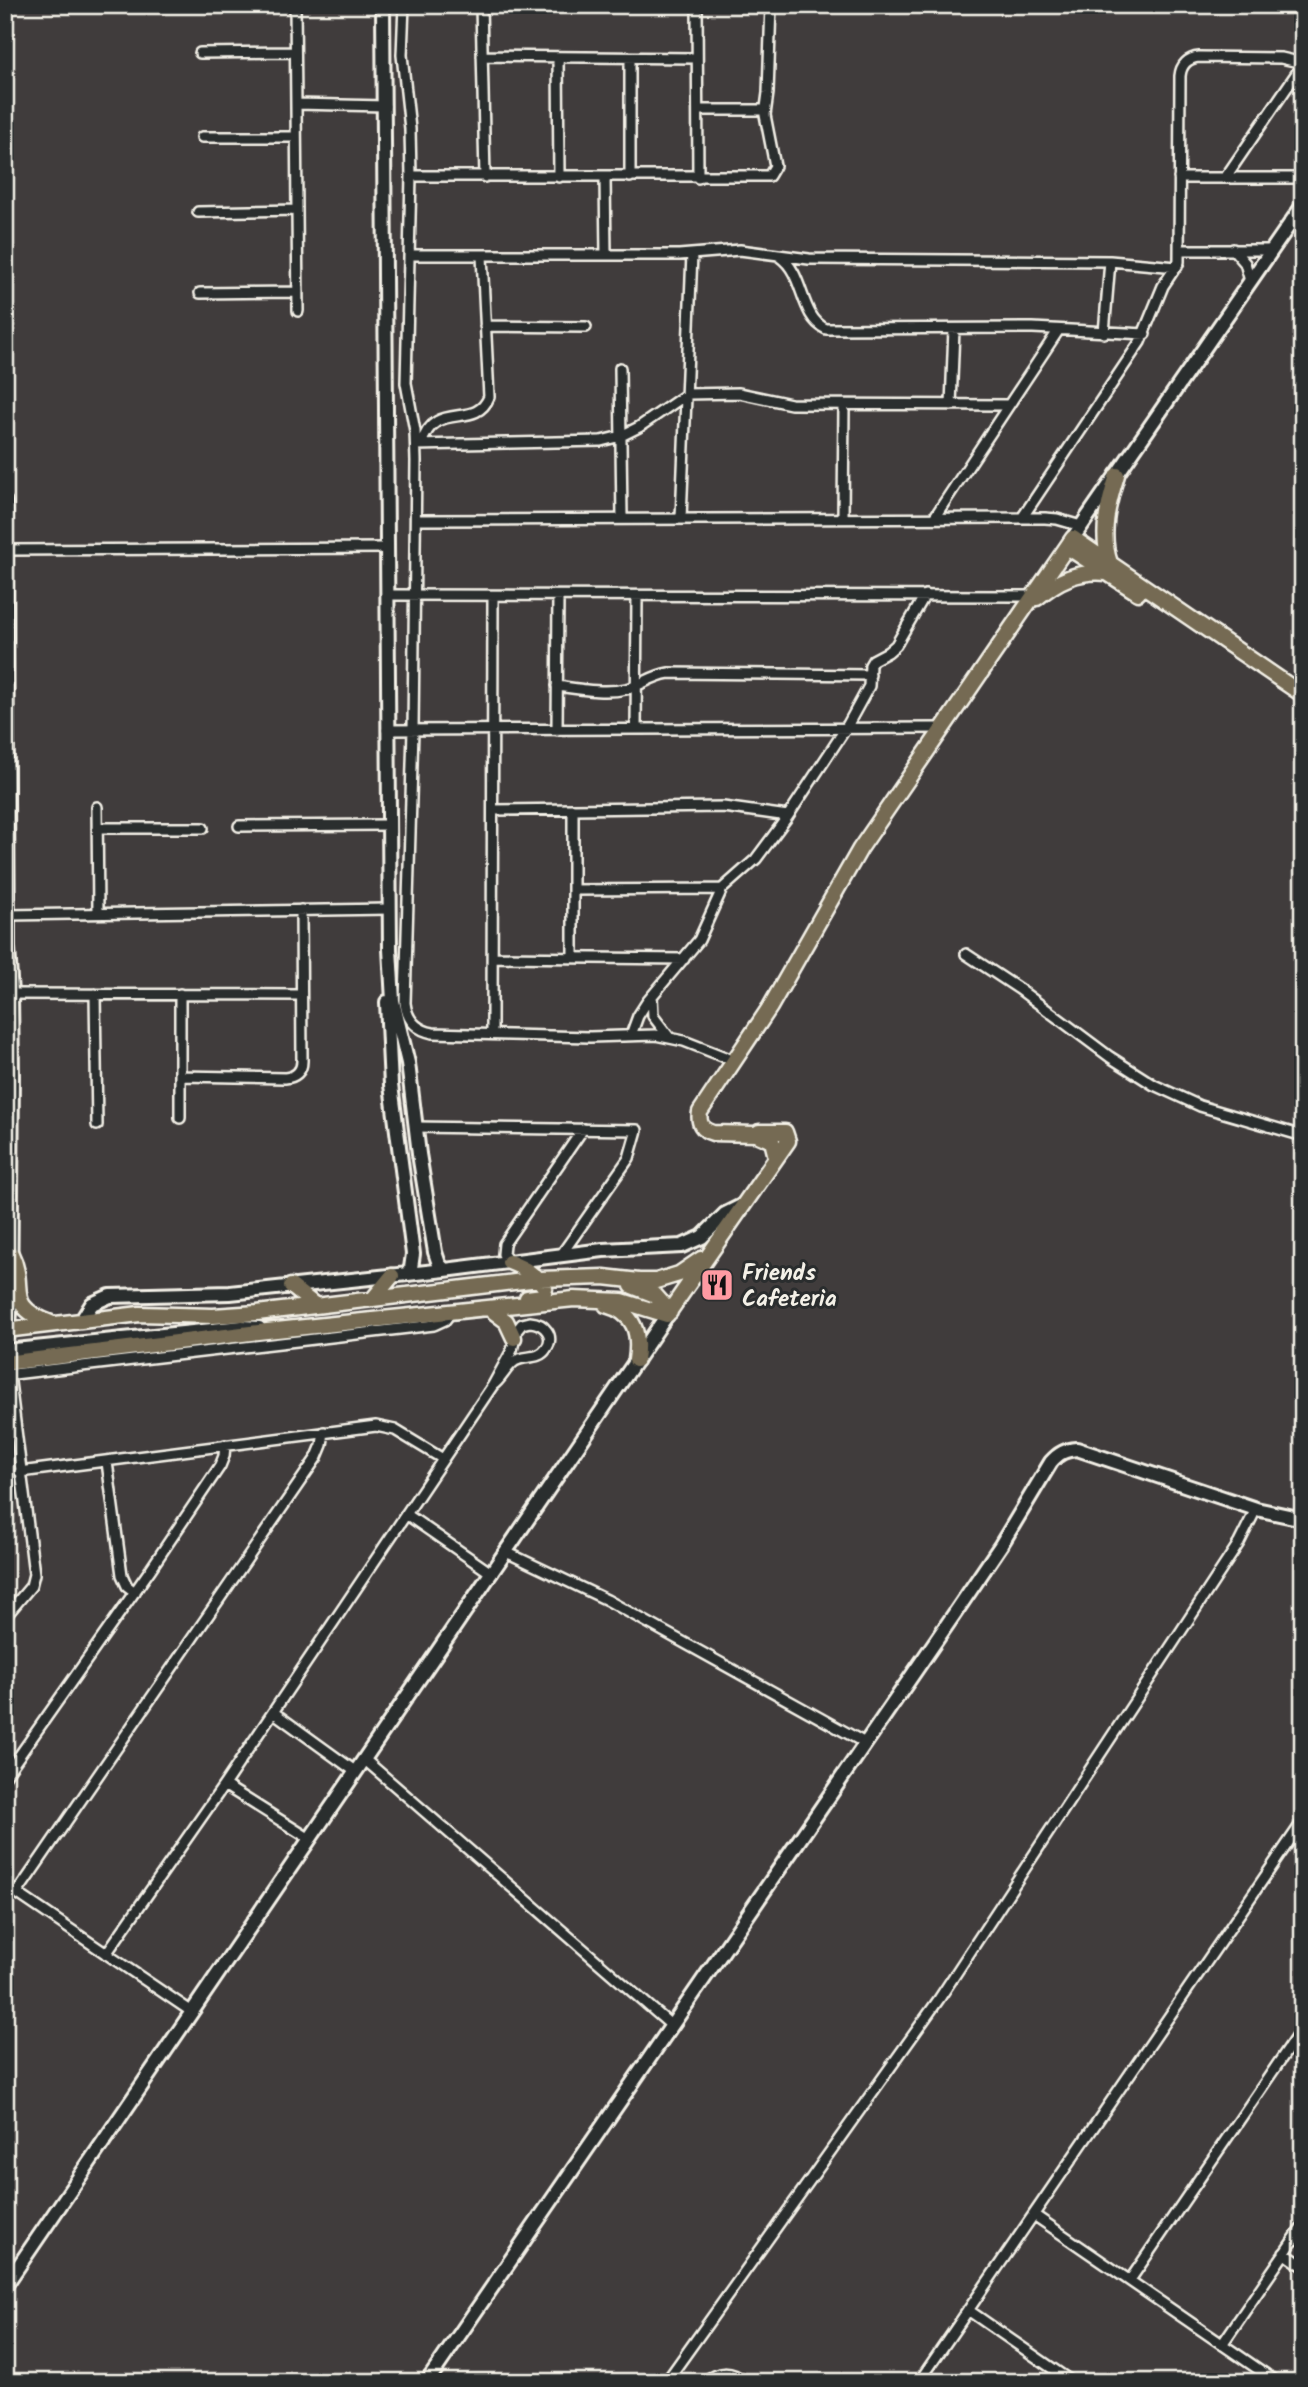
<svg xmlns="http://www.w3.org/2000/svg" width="1308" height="2387" viewBox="0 0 1308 2387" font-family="Kalam,sans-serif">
  <rect width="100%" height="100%" fill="#403c3c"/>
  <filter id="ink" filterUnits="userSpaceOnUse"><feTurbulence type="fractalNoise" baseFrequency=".0143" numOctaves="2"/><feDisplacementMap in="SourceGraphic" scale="14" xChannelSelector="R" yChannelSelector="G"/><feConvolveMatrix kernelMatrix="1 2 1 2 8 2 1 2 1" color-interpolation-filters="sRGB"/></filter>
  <g filter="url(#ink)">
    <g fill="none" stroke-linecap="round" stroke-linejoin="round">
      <defs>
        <path id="street" d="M295,5L298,311
          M404,5L402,55L410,129L411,176L406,383L415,431L416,461L413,730L405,1003C407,1020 417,1030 433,1033L590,1037L655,1035L684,1041L735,1061
          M481,5L485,177
          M697,5L698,178
          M200,53L295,52
          M482,56L697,58
          M558,57L559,177
          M296,104L385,106
          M698,110H765
          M202,137H296
          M411,176H769L775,166L765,115L768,93L771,5
          M605,177L606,255
          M630,177V58
          M1179,178H1303
          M1225,178L1303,64
          M198,212L297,210
          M1233,249L1245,263L1250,281
          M1179,250H1272
          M410,255H679L740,250L809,259L1110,261L1177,267
          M780,257C805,274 799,316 826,329L1033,328L1145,334
          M200,293L298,292
          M485,326L586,327
          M1104,333L1110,261
          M620,368L622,518
          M951,405L954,329
          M416,445L601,441L621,436L639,427L687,394L739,393L791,404L1009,405
          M421,445C435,398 475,431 489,397L482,256
          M681,518L692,254
          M843,518L844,405
          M934,518L1058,331
          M1022,518L1140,342L1163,286L1179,262L1180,76C1181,65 1188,58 1199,57L1281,58L1303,63
          M416,520L1045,518L1057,519L1081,526
          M5,550L387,548
          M387,595L1033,596
          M557,686C579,689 604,694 626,689C641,686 650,676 669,673L870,675
          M636,729L637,596
          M387,730L943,728
          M557,730L558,596
          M97,807L98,913
          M573,809V958
          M493,810L723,807L788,816
          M239,826L388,825
          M97,828H203
          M573,890L722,889
          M8,915L389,909
          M966,954L1019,989L1110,1057L1154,1085L1200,1106L1303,1136
          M493,957L684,959
          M11,994L301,995
          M95,994L97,1125
          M652,996L653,1016L669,1037
          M492,1034L493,596
          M631,1035L638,1016L647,1002L699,940L722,889L756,859L788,816L846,728L869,686L870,665L873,660L888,652L896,645L925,595
          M180,1076L285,1078C295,1077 302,1072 302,1061L301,910
          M180,1118V994
          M415,1127L637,1130L629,1158L561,1255
          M509,1262L503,1254L504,1244L583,1129
          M530,1322C544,1323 556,1336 546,1349C539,1360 525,1355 515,1361C506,1367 501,1380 493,1385L512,1350L517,1330L522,1324Z
          M5,1375L434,1325L445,1320L451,1312
          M107,1462L122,1575L127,1586L135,1592
          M20,1472L376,1426L395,1430L443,1459
          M406,1514L491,1573
          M506,1552L607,1600L865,1743
          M5,1617L31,1586L34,1574L9,1374
          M273,1712L356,1772
          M364,1759L672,2026
          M5,1776L150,1570L220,1466L224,1456L225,1445
          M224,1785L310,1839
          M5,1885L192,2012
          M17,1893L317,1457L322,1445L324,1432
          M106,1954L224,1785L493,1385
          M1034,2215L1277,2382
          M1284,2253L1303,2266
          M1130,2280L1303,2027
          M968,2310L1072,2382
          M1223,2343L1303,2226
          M666,2382L939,1999L1239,1543L1256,1509
          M704,2382C717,2371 732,2370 744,2382
          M919,2382L1303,1821"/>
        <path id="secondary" d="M383,5L390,949L393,1001L408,1063L419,1154L435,1252L439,1264L445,1270
          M5,502L8,947L11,994L12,1075L10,1313L9,1324L5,1336
          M1073,538L1303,205
          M387,1002L391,1085L413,1254L411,1268L407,1274
          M82,1320L92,1304L110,1296L230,1293L445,1270L603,1250L682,1246L702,1237L725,1214L743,1205
          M5,1351L242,1327L259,1328
          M5,2286L667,1315
          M427,2382L955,1613L1001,1545L1051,1462C1059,1453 1065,1450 1077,1449L1256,1509L1303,1519"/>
        <path id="primary" d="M1067,547L1138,593
          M1110,563C1100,534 1108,504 1117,475
          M1037,598C1058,580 1079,570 1107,573
          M776,1157L772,1141L756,1134L713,1133C702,1130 698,1123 700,1112L770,1007L860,849L1073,538L1303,695
          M11,1254C28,1288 2,1305 51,1323
          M509,1262C524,1268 536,1274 545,1288L543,1296L527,1298
          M291,1286L316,1306
          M632,1286L655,1295L670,1312
          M373,1299L392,1276
          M606,1305C635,1313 640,1333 636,1360
          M490,1309L506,1321L514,1338
          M5,1330L140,1314L213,1316L257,1313L539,1279L604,1277L639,1281H656L679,1274L701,1259
          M5,1363L267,1331L574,1299L622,1301L667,1315L788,1141L785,1132H759"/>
      </defs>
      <use href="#street" stroke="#f4f1e8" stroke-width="14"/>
      <use href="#secondary" stroke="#f4f1e8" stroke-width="18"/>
      <use href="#primary" stroke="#f4f1e8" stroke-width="19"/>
      <use href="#street" stroke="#2a2d2e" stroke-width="9"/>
      <use href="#secondary" stroke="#2a2d2e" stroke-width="12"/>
      <use href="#primary" stroke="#746b52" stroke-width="14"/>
    </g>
  </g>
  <defs>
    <symbol id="restaurant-square" viewBox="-11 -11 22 22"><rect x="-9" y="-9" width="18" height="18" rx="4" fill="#ff9aa2" stroke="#2a2d2e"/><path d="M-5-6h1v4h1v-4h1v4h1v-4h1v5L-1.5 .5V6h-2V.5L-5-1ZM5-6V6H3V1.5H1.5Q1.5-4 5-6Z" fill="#111"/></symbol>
  </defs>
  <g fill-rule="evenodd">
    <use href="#restaurant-square" x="698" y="1266" width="38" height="38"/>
  </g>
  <g text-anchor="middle" stroke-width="6" stroke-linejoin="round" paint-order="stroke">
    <g font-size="23" font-weight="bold" fill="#f4f1e8" stroke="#2a2d2e" text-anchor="start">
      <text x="742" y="1280">Friends<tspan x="742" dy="26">Cafeteria</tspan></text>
    </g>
  </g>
  <rect width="1308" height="2387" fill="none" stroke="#2a2d2e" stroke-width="28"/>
  <rect x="14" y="14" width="1280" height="2359" fill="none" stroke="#f4f1e8" stroke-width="2.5" filter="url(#ink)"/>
</svg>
